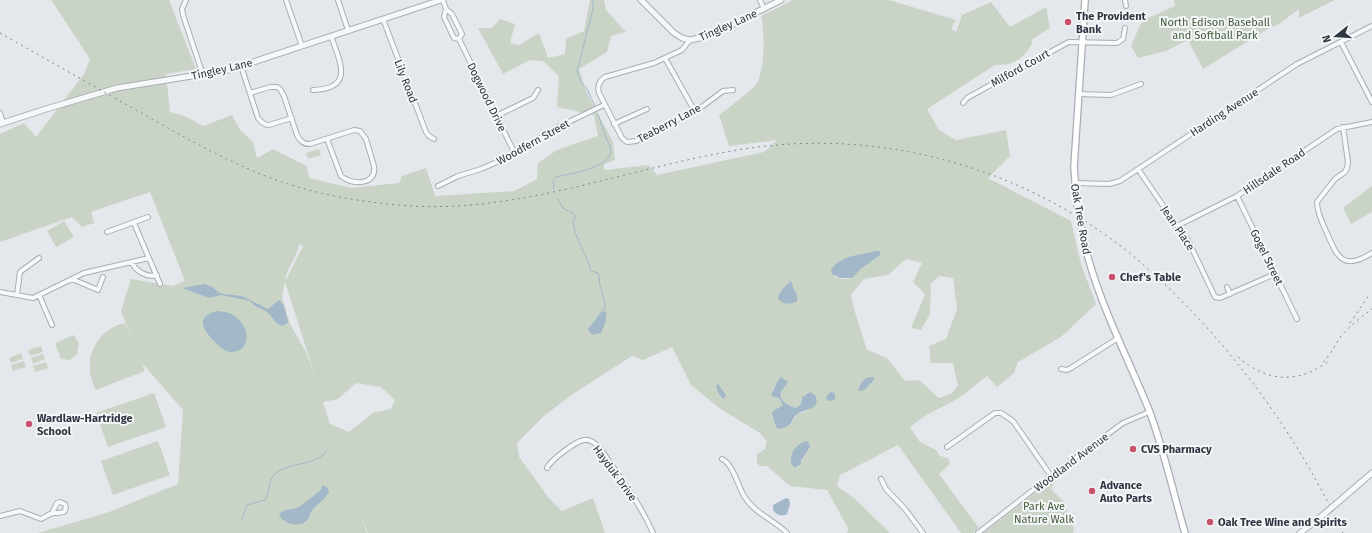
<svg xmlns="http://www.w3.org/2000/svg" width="1372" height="533" viewBox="0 0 1372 533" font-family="'Fira Sans',sans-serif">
  <rect width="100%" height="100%" fill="#e4e7eb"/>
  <path fill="#cad4c6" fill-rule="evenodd" d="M50,0H169L196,69L166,74L170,112L187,117L203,126L232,115L240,130L253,142L257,158L273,149L307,166L309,178L351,188L399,183L402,176L426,168L435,196L514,191L537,179L538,163L557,150L598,136L594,115L557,107L559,76L543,61L530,60L503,74L478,28H492L500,19L515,24L510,43L519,45L539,33L548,58L565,54L566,39L584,31L590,0H604L606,10L626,32L611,36L607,52L579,69L586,91L613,142L615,160L604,164V170L649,165L657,175L764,152L777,140L729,146L719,115C726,110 754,89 757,83C765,67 765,33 761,16L793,0H889L956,20L951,29L956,32L962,15L991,2L1010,27L1046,7L1050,28L1031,40L1033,41C1025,58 1014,66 995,65L927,109L939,130L956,140L1006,130L1010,156L988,178L1071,221L1081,264L1096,304L1061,337L1018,362L1014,373L997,387L987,376L959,398L925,416L910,427L919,441L936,450L940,456L948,458L950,464L939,474L979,528L973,533H961L898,445L840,475L837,486L855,499L890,533H846L849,530L827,490L790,486L767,466H760L757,463V454L765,449L767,442L760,433L719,408L691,385L672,347L643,360L632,356L573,394L545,415L517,443L519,457L548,497L562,511L593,498L605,533H368L360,512L367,533H38L109,512L178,484L183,410L142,363L145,371L96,390C81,363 94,330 125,323L135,347L121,311L131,279L173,286L185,281L150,192L91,212L94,223L82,227L72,217L0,242V134L24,123L36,137L84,74L90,59L52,1ZM299,244L303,246L286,280C286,268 297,258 299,244ZM876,251L875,259C870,262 865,265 861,269C850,278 852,282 835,277L841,260ZM906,259L922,263L913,282L925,294L911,328L921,330L930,314L931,284L939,276L953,278L957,309L946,339L929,346L931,363H953L958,386L951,394L939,398L919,380L905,381L887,358L867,350L854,309L851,295L864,279L888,275ZM285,282L315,376L306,352L290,324L282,297ZM784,379L787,381C786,386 782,387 781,392C778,401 789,406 796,408L801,404V399L804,395L817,400C814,409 806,411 798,414C792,421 789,427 779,429L775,425L773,411L783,405L779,398L773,397L772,393L777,382ZM356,383L381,387L395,400L391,409L373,413L349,432L330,424L323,402L338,399ZM802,442L810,447L798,467L794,468C786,456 794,451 802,442Z
    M1174,0H1335L1299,18V9L1278,25L1271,27L1203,69L1188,40L1166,51L1138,58L1131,46L1142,21L1175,6Z
    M319,149L321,155L308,159L306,153Z
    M1372,186V212L1351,224L1343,208Z
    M64,221L74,237L56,247L47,231Z
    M74,335L79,344L77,354L70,360L61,359L55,343Z
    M41,346L43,352L30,356L28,350Z
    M21,353L23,359L11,363L9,358Z
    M43,354L45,359L33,364L31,358Z
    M24,361L26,367L13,371L11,365Z
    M46,362L48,368L35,372L33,366Z
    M154,393L166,427L108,447L96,413Z
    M158,441L170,475L113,495L101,461Z
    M1056,477L1051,489L1064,502L1074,529L1073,533H983Z"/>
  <path fill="#a2b7c8" d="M876,251H880V255L862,268L852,278H840L832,274L831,270C840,255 861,255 876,251Z
    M791,281C792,283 792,285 793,287C795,294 798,292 797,301C791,305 786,304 780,301L778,298C780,291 786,285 791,281Z
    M205,284L212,287L218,292L223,294L242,296L268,309L279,300C285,304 286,315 288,321V323L282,326C274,323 273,317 267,312C262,308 254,307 250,301L221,295L209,298L182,288Z
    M218,311C224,312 230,312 236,317C245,324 252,340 241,349C237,352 231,353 226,351C222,349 218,345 214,341C202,329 195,316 218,311Z
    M602,311L606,312C608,319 604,326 601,333L593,335L589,331L588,329Z
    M781,377L788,382C786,385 784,387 782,390C776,400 789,406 796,408L801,404L802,397L810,392L815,395C822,408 807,409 799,413C790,418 794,427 779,429L776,427L772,413L773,411L783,405L779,398L773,397L771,395L778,380Z
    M869,377H874V380L864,390L859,391H858C860,385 862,379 869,377Z
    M718,384L726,395L724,399C720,397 717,391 716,386Z
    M833,392L835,394V400L828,401L826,398L829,393Z
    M807,441L809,443L810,447L801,461V464L795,468C784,460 796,442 807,441Z
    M322,485L328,488L329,492C324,500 320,502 314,508C310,511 310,518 306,521C298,528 284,524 279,515L280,513L286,510L293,509L299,507L321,490Z
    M786,498L789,499L790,504L787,514C781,517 777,515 773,510V505Z"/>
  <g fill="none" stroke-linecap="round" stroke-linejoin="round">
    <path stroke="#a2b7c8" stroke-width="1" d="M593,0V9L577,71L581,82L586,87L595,106
      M554,189L553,180L556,177C569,174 617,167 610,147C610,144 607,141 606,138C603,130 601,122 598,114
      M557,198L564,209L573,213L576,218L573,220C574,238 587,254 591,271L598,273C600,279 599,284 601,289C603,298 607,302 604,311
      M242,519L247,505L265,500C270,492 268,481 274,475C288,461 315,467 327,451"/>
    <defs>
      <path id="minor" d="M186,0L182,9L183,15L203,75
        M286,0L302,46
        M338,0L348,30
        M443,0L446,9L444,17L454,38L459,39L515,154
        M760,0L764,9
        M1125,0L1126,6
        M446,9L452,14L462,34L459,39
        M383,19L426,132L429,136L434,139
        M690,40L682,50L654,63L605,77C599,81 597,86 599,93L622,138L627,142L636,141L703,106L723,91L733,90
        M1341,42L1372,102
        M665,58L694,110
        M241,66L258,118C261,122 264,125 269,125L292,118
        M313,90C355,89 340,62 331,36
        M250,93L270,87H277L280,89L284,96L297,135C300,141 303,144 310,144L354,130L360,131L366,139L374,166C377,186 351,185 341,176L327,139
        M1078,94L1111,95L1141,84
        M963,103L967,98L1065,44L1069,42L1117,43L1123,39L1125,28
        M0,113L3,123
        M496,116L533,98L538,90
        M614,124L647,109
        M1343,127L1348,162L1347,168L1345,172L1335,179L1317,202C1317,213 1322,222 1326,231C1337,256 1342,272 1372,253
        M1138,169L1177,226L1188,240L1215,297L1220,298L1275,274
        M1074,183L1109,184L1120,181L1297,64L1372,26
        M438,186L458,176L481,169L515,154L556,128L604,105
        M1237,196L1297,319
        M134,223L160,284
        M1177,226L1237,196L1337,129L1372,122
        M107,232L148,217
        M132,262C135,271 147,278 157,275
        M72,279L98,290L103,277
        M1227,287L1230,294
        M0,292L33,298L84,273L149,258
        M17,295L20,272L39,258
        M39,295L52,325
        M1061,369L1067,370L1071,368L1118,338
        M947,447L995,413H1001L1013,421L1051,476
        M722,459C733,464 738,486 744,496C754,513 774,520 787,533
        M547,468C551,460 574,442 584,440C591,439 596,444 600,448C619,476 640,503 653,533
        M881,479L886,489L905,509L923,533
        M0,516L20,511L41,519C45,517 49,514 53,513C60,513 68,514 65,504L60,502L57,503L52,513
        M978,533L1051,476L1123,423L1149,412"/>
      <path id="tertiary" d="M641,0L674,33L682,38L690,40L709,36L781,0
        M0,124L46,109L117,88L229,70L441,0
        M1337,503L1372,473
        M1300,533L1323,515"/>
      <path id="secondary" d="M1077,204L1074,167L1085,0
        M1083,237C1096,298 1126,353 1149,410C1164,450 1173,492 1185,533"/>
    </defs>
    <use href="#minor" stroke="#a9aeb5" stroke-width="6"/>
    <use href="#tertiary" stroke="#a9aeb5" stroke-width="7"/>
    <use href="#secondary" stroke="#a9aeb5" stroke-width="8"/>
    <use href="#minor" stroke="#f7f8f9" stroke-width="4"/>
    <use href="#tertiary" stroke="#f7f8f9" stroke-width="5"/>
    <use href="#secondary" stroke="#fff" stroke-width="5.5"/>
    <path stroke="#7e8894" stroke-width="1" stroke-dasharray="2 4" stroke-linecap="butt" d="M0,33C48,60 95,87 143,114C184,137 224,160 268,177C310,193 354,201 398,205C517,216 628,167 744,149C871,129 1003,162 1107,236C1141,260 1172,290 1200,320C1259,384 1306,454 1343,533
      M1350,323L1369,295
      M1238,357C1268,383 1299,384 1330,360
      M1323,362C1331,354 1335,345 1341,336C1350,326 1361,317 1372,309"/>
    <defs>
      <path id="tertiary-bridge" d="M1323,515L1337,503"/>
      <path id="secondary-bridge" d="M1077,204L1083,237"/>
    </defs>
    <use href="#tertiary-bridge" stroke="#a9aeb5" stroke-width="7" stroke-linecap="butt"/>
    <use href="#secondary-bridge" stroke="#a9aeb5" stroke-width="8" stroke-linecap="butt"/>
    <use href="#tertiary-bridge" stroke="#f7f8f9" stroke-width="5"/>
    <use href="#secondary-bridge" stroke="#fff" stroke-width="5.5"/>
  </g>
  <g fill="#c7526a" stroke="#f4f6f8" stroke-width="1.5">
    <circle cx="1068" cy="22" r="4"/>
    <circle cx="1112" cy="277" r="4"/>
    <circle cx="29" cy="424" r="4"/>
    <circle cx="1133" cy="449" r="4"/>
    <circle cx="1092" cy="491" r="4"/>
    <circle cx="1210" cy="522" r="4"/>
  </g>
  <g text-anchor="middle" stroke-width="4" stroke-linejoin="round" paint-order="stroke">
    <g font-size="11" font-weight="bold" fill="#2d3642" stroke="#f4f6f8" text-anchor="start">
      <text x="1076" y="20">The Provident<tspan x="1076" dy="13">Bank</tspan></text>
      <text x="1120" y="281">Chef's Table</text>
      <text x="37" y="422">Wardlaw-Hartridge<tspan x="37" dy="13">School</tspan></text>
      <text x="1141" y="453">CVS Pharmacy</text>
      <text x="1100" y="489">Advance<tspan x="1100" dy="13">Auto Parts</tspan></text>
      <text x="1218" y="526">Oak Tree Wine and Spirits</text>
    </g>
    <g font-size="11" fill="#435d3b" stroke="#f4f6f8">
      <text x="1215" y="26">North Edison Baseball<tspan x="1215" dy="13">and Softball Park</tspan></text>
      <text x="1044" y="510">Park Ave<tspan x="1044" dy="13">Nature Walk</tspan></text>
    </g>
    <g font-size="11" fill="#2d3642" stroke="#f4f6f8">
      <text transform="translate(728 25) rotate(-24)" y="4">Tingley Lane</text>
      <text transform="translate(1020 68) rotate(-29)" y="4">Milford Court</text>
      <text transform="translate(222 69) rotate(-13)" y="4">Tingley Lane</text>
      <text transform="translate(406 81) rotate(69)" y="4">Lily Road</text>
      <text transform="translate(487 97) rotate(64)" y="4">Dogwood Drive</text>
      <text transform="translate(1224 112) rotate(-33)" y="4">Harding Avenue</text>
      <text transform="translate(669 123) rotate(-28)" y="4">Teaberry Lane</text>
      <text transform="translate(533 142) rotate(-29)" y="4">Woodfern Street</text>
      <text transform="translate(1274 171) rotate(-34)" y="4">Hillsdale Road</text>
      <text transform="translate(1081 219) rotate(80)" y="4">Oak Tree Road</text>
      <text transform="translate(1178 228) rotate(56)" y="4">Jean Place</text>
      <text transform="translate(1267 257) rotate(64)" y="4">Gogel Street</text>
      <text transform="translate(1071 462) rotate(-37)" y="4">Woodland Avenue</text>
      <text transform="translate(615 473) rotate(54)" y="4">Hayduk Drive</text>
    </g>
  </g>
  <g transform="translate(1336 36) rotate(253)" stroke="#f4f6f8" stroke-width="3" paint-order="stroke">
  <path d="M0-3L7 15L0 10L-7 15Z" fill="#2d3642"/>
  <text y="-6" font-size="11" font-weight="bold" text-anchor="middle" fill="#2d3642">N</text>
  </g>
</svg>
